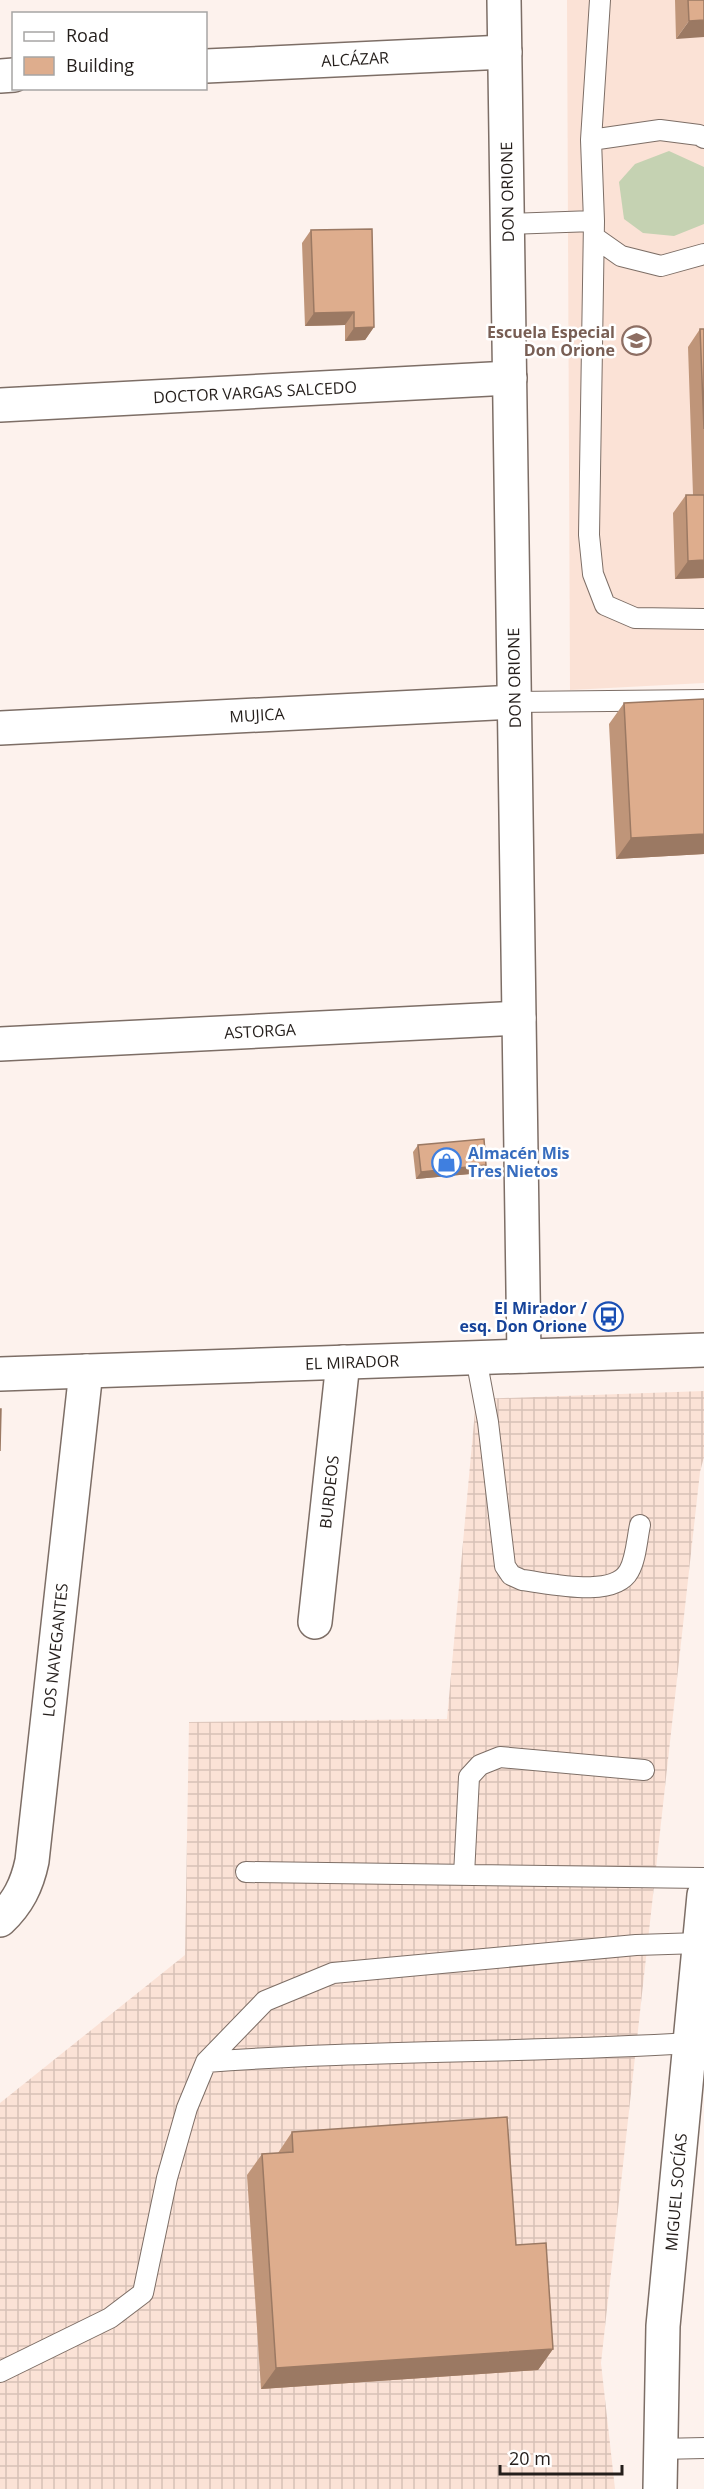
<svg xmlns="http://www.w3.org/2000/svg" width="704" height="2489" viewBox="0 0 704 2489" font-family="'Open Sans',sans-serif">
  <defs>
    <pattern id="industrial-grid" width="8" height="8" patternUnits="userSpaceOnUse" patternTransform="scale(1.5)"><rect width="8" height="8" fill="#fbe2d6"/><path d="M0 4h8M4 0v8" fill="none" stroke="#d7c1b7"/></pattern>
  </defs>
  <rect width="100%" height="100%" fill="#fdf2ed"/>
  <path fill="#fbe2d6" d="M567,0H704V683L570,690Z"/>
  <path fill="url(#industrial-grid)" d="M704,1391V1457L700,1472L601,2363L615,2489H0V2103L185,1955L189,1722L447,1719L476,1399Z"/>
  <path fill="#c5d2b2" d="M669,151L704,167V224L674,236L643,233L624,219L619,182L635,164Z"/>
  <g fill="none" stroke-linecap="round" stroke-linejoin="round">
    <defs>
      <path id="service" d="M591,140L660,130L699,135L704,138
        M594,221L591,140L600,0
        M507,224L594,221L589,535L593,574L605,605L635,618L704,619
        M594,237L621,256L661,266L704,254
        M514,702L704,700
        M476,1358L488,1422L505,1566L511,1575L522,1580C549,1583 614,1599 629,1571C636,1559 637,1539 640,1525
        M246,1872L704,1878
        M464,1875L469,1777L480,1765L500,1757L644,1770
        M206,2062C367,2050 529,2053 690,2043
        M0,2372L110,2318L143,2293L167,2178L187,2108L206,2062L265,2001L333,1973L636,1945L700,1943
        M659,2449L704,2448"/>
      <path id="minor" d="M206,66L505,52
        M0,76L14,75
        M0,405L510,378
        M0,728L514,702
        M0,1044L519,1018
        M315,1622L343,1362
        M0,1920C18,1903 27,1885 32,1861L86,1371
        M660,2489L663,2326L704,1895"/>
      <path id="tertiary" d="M504,0L524,1356"/>
      <path id="secondary" d="M0,1374L704,1350"/>
    </defs>
    <use href="#service" stroke="#7d6e66" stroke-width="22"/>
    <use href="#minor" stroke="#7d6e66" stroke-width="36"/>
    <use href="#tertiary" stroke="#7d6e66" stroke-width="36"/>
    <use href="#secondary" stroke="#7d6e66" stroke-width="36"/>
    <use href="#service" stroke="#fff" stroke-width="20"/>
    <use href="#minor" stroke="#fff" stroke-width="33"/>
    <use href="#tertiary" stroke="#fff" stroke-width="33"/>
    <use href="#secondary" stroke="#fff" stroke-width="33"/>
  </g>
  <path fill="#bf9579" d="M675,0H704L676,39Z
    M311,230L374,327L365,340L345,341V325L305,326L302,243Z
    M700,329H704V578L675,579L673,513L686,495H693L688,347Z
    M624,703L704,854L616,859L609,724Z
    M418,1145L481,1173L416,1179L413,1152Z
    M292,2132L516,2245L553,2349L538,2370L261,2389L247,2175L262,2154L278,2153Z"/>
  <path fill="#9b7963" d="M704,20V37L676,39L689,21Z
    M354,312L345,325L305,326L314,313Z
    M374,327L365,340L345,341L354,328Z
    M704,560V578L675,579L688,561Z
    M704,834V854L616,859L631,838Z
    M486,1165L481,1173L416,1179L421,1172Z
    M553,2349L538,2370L261,2389L276,2368Z"/>
  <path fill="#dead8d" stroke="#9b7963" stroke-width="1.5" d="M688,0H704V20L689,21Z
    M372,229L374,327L354,328V312L314,313L311,230Z
    M700,329H704V429Z
    M686,495H704V560L688,561Z
    M704,699V834L631,838L624,703Z
    M484,1139L486,1165L421,1172L418,1145Z
    M0,1409H1L0,1451Z
    M507,2117L516,2245L546,2243L553,2349L276,2368L262,2154L293,2152L292,2132Z"/>
  <defs>
    <symbol id="school-ring" viewBox="-11 -11 22 22"><circle r="9.5" fill="#fff" stroke="#8d6e63" stroke-width="1.5"/><path d="M0-5L7-2L0 1L-7-2ZM-4 1L0 2.5L4 1V4Q0 6-4 4Z" fill="#8d6e63"/></symbol>
    <symbol id="shop-ring" viewBox="-11 -11 22 22"><circle r="9.5" fill="#fff" stroke="#3f7fe0" stroke-width="1.5"/><path d="M-5-2.5h2.3a2.7 3.5 0 0 1 5.4 0H5L5.5 6h-11ZM-1.5-2.5h3a1.5 2.3 0 0 0-3 0Z" fill="#3f7fe0"/></symbol>
    <symbol id="bus-ring" viewBox="-11 -11 22 22"><circle r="9.5" fill="#fff" stroke="#1a4fb4" stroke-width="1.5"/><path d="M-5-6H5V4H4V6H2V4H-2V6H-4V4H-5ZM-3.5-4V0h7V-4ZM-3.5 1.2v1.5H-2V1.2ZM2 1.2v1.5H3.5V1.2Z" fill="#1a4fb4"/></symbol>
  </defs>
  <g fill-rule="evenodd">
    <use href="#school-ring" x="620" y="324" width="33" height="33"/>
    <use href="#shop-ring" x="430" y="1146" width="33" height="33"/>
    <use href="#bus-ring" x="592" y="1300" width="33" height="33"/>
  </g>
  <g text-anchor="middle" stroke-width="5" stroke-linejoin="round" paint-order="stroke">
    <g font-size="16" fill="#241e1b" stroke="#fff">
      <text transform="translate(355 59) rotate(-3)" y="6">ALCÁZAR</text>
      <text transform="translate(507 192) rotate(-91)" y="6">DON ORIONE</text>
      <text transform="translate(255 392) rotate(-3)" y="6">DOCTOR VARGAS SALCEDO</text>
      <text transform="translate(514 678) rotate(-91)" y="6">DON ORIONE</text>
      <text transform="translate(257 715) rotate(-3)" y="6">MUJICA</text>
      <text transform="translate(260 1031) rotate(-3)" y="6">ASTORGA</text>
      <text transform="translate(352 1362) rotate(-2)" y="6">EL MIRADOR</text>
      <text transform="translate(329 1492) rotate(-84)" y="6">BURDEOS</text>
      <text transform="translate(55 1650) rotate(-84)" y="6">LOS NAVEGANTES</text>
      <text transform="translate(676 2192) rotate(-85)" y="6">MIGUEL SOCÍAS</text>
    </g>
    <g font-size="16" font-weight="bold" fill="#785e54" stroke="#fff" text-anchor="end">
      <text x="615" y="338">Escuela Especial<tspan x="615" dy="18">Don Orione</tspan></text>
    </g>
    <g font-size="16" font-weight="bold" fill="#366cbe" stroke="#fff" text-anchor="start">
      <text x="468" y="1159">Almacén Mis<tspan x="468" dy="18">Tres Nietos</tspan></text>
    </g>
    <g font-size="16" font-weight="bold" fill="#164399" stroke="#fff" text-anchor="end">
      <text x="587" y="1314">El Mirador /<tspan x="587" dy="18">esq. Don Orione</tspan></text>
    </g>
  </g>
  <rect x="12" y="12" width="195" height="78" fill="#ffffff" stroke="#a7a5a4" stroke-width="1.5"/>
  <rect x="24" y="32" width="30" height="9" fill="#ffffff" stroke="#a7a5a4" stroke-width="1.5"/>
  <text x="66" y="42" font-size="18" fill="#241e1b">Road</text>
  <rect x="24" y="57" width="30" height="18" fill="#dead8d" stroke="#a7a5a4" stroke-width="1.5"/>
  <text x="66" y="72" font-size="18" fill="#241e1b">Building</text>
  <path d="M500 2465v9h122v-9" fill="none" stroke="#241e1b" stroke-width="3"/>
  <text x="509" y="2465" font-size="18" fill="#241e1b" stroke="#ffffff" stroke-width="4.5" paint-order="stroke">20 m</text>
</svg>
